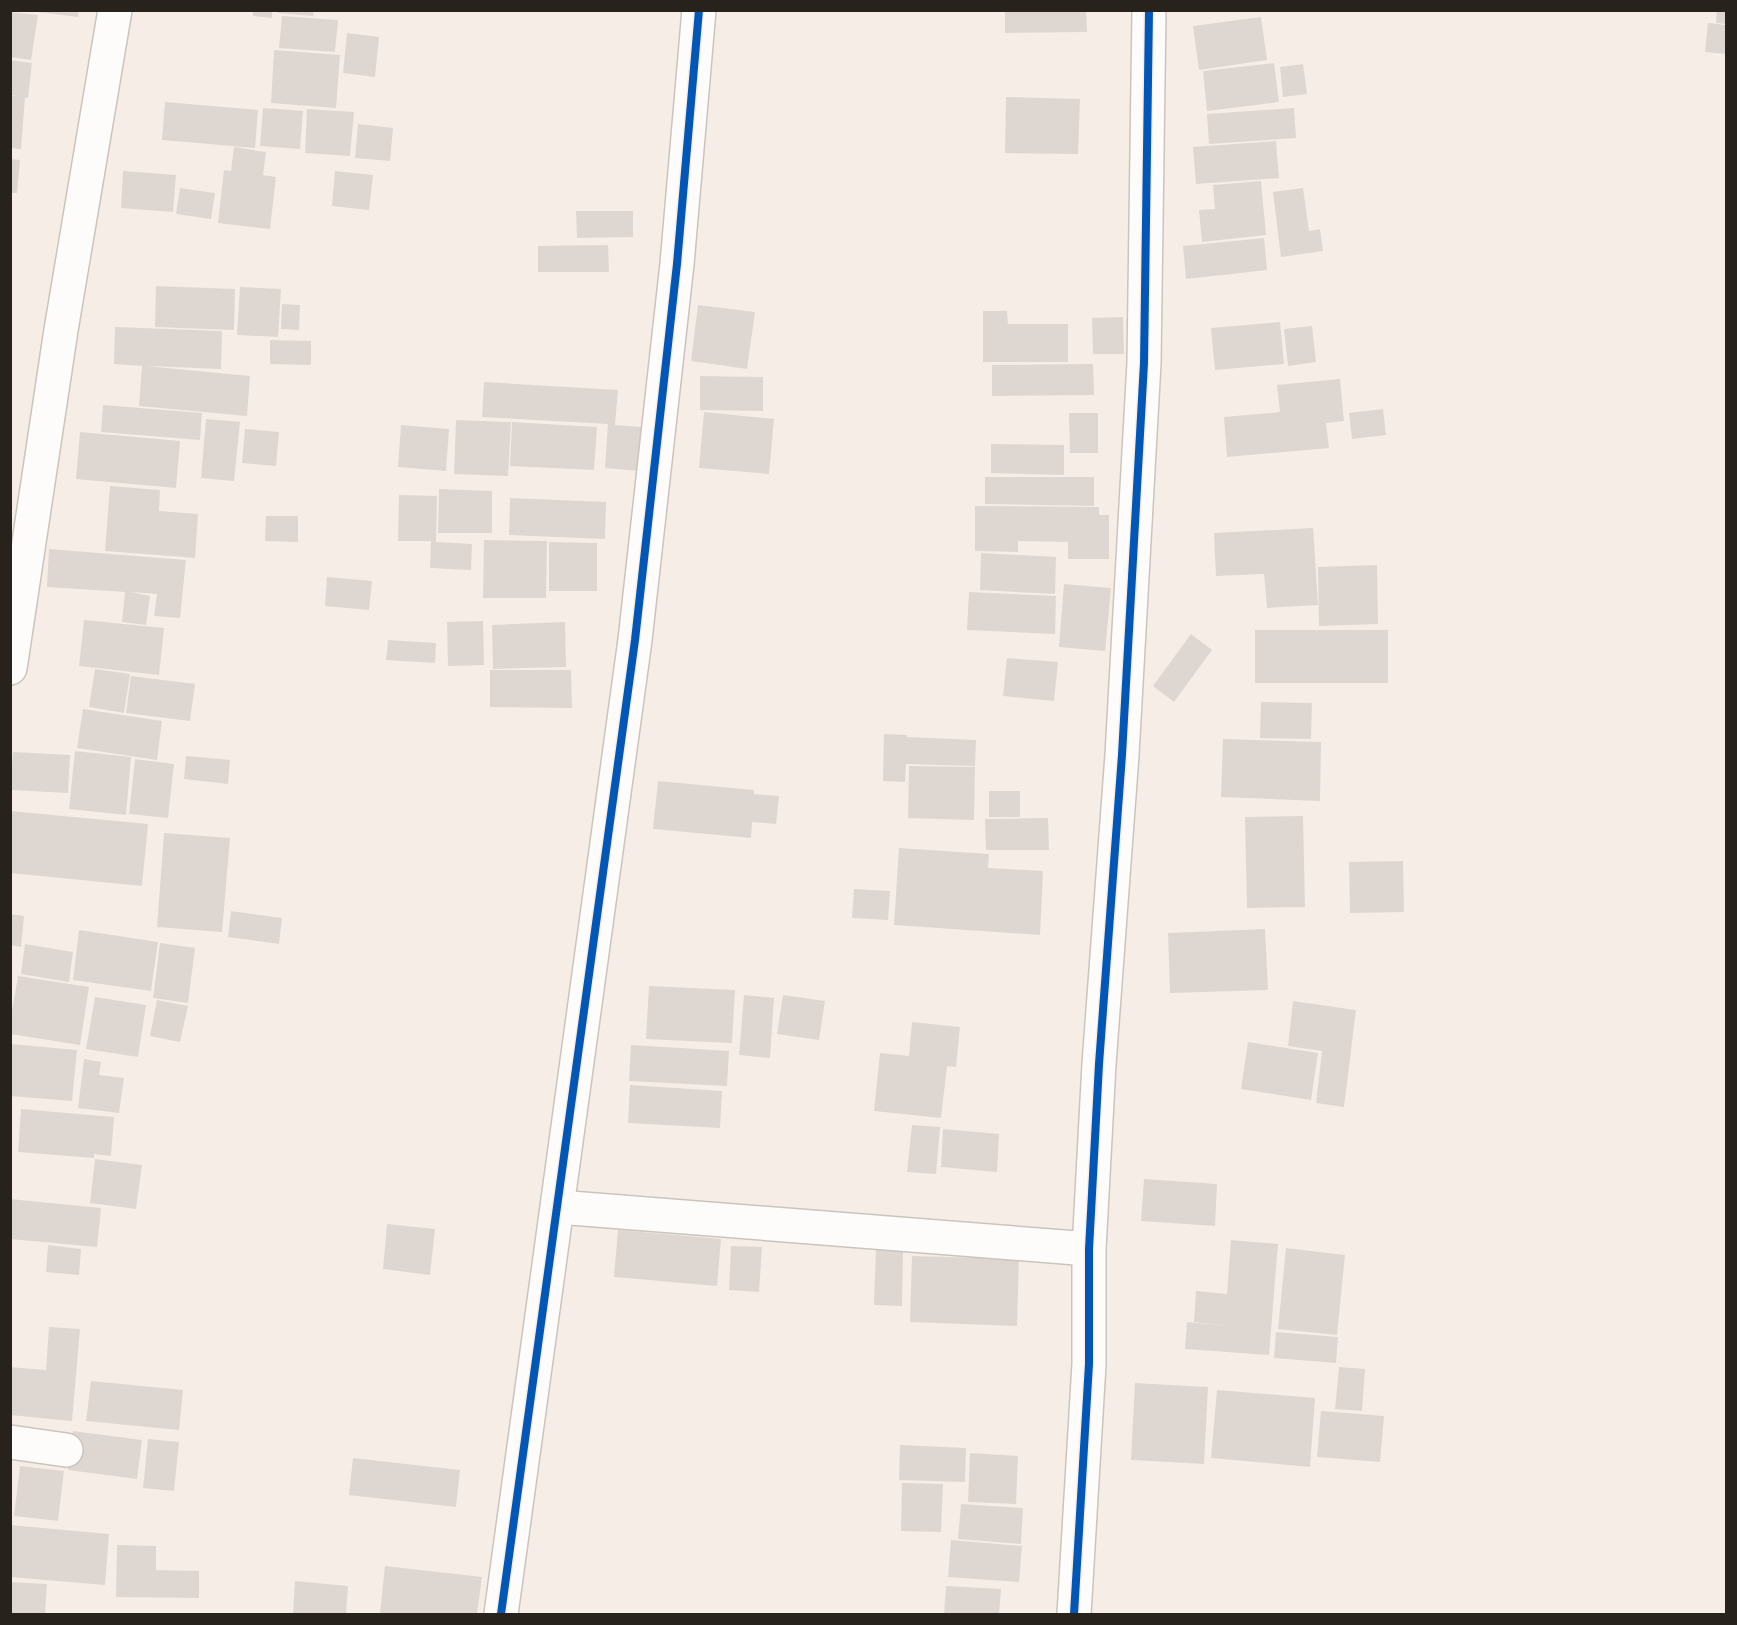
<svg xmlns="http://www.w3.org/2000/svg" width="1737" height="1625" viewBox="0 0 1737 1625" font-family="'Exo 2',sans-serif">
  <rect width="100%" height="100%" fill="#f6eee6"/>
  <path fill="#ded7d1" d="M38,10H79L78,17L38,12Z
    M253,10H272V18L253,16Z
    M278,10H314L313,16L278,13Z
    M1005,10H1086L1087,32L1005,33Z
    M1717,10H1726V24L1716,23Z
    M10,12L38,15L31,60L10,57Z
    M282,16L338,20L335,52L279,48Z
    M1261,17L1267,60L1199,70L1193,26Z
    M1708,23L1726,25V54L1705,52Z
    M347,33L379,37L375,77L343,73Z
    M274,50L340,55L336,108L271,103Z
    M10,60L32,63L28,98L25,97L21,149L10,148V96H18L10,95Z
    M1274,63L1279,102L1207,111L1203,71Z
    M1303,64L1307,94L1283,97L1280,67Z
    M1006,97L1080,99L1078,154L1005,153Z
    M165,102L258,110L255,148L162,140Z
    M263,108L303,111L300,149L260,146Z
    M1294,108L1296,138L1209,144L1207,114Z
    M307,109L354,112L350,156L305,153Z
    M358,124L393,128L390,161L355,158Z
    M1276,141L1279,178L1196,184L1193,147Z
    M234,147L266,152L263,175L276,177L270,229L218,223L224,170L231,171Z
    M10,159L20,160L17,193H10Z
    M123,171L176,175L173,212L121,208Z
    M335,171L373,175L369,210L332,206Z
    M1261,181L1266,235L1202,242L1199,210L1215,209L1213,185Z
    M180,188L215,193L211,219L176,214Z
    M1303,188L1309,231L1320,229L1323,251L1281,257L1273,192Z
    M576,211H633V237L577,238Z
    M1264,238L1267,270L1186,279L1183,246Z
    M608,245L609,272H538V246Z
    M156,286L235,289L234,330L155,327Z
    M240,287L281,289L278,337L237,335Z
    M282,304L300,305L299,330L281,329Z
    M698,305L755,312L747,369L691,361Z
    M983,311H1007L1008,324H1068V362H983Z
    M1123,317L1124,354H1093L1092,318Z
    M1280,322L1284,364L1215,370L1211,328Z
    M1312,326L1316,362L1288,366L1284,329Z
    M115,327L222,331L221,369L146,366L250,376L247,416L139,406L142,366L114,364Z
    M270,340L311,341V365L270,364Z
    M1093,364L1094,395L992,396V365Z
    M700,376L763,377V411L700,410Z
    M1340,379L1344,421L1326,423L1329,448L1227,457L1224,417L1280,412L1277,385Z
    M484,382L618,390L615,425L642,427L639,471L605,468L608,424L482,417Z
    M103,405L202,413L200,440L101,432Z
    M1383,409L1386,435L1352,439L1349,413Z
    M704,412L774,419L769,474L699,468Z
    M1069,413H1098V453H1070Z
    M206,419L240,422L234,481L201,478Z
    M456,420L511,422L508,476L454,474Z
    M512,422L597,427L594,470L510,466Z
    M401,425L449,429L446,471L398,467Z
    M245,429L279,432L276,466L242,463Z
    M80,432L180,441L176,488L76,479Z
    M991,444L1064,445V475L991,473Z
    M985,477H1094V506L985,504Z
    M110,486L160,490L159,511L198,514L195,558L105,551Z
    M439,489L492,491V533H438Z
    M399,495L437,496L436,542L472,544L471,570L430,568L431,541H398Z
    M510,498L606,502L605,539L509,535Z
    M975,506L1099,507V515H1109V559H1068V542L1018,541V552L975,551Z
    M266,516H298V542L265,541Z
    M1313,528L1318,605L1267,608L1264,574L1216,576L1214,533Z
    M484,540L547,541L546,598H483Z
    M549,542L597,543V591H549Z
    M49,549L186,560L180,618L154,616L157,594L131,592L150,596L146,625L122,622L125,592L47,587Z
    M981,553L1056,557L1055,594L980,590Z
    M1377,565L1378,624L1319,626L1318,567Z
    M327,577L372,581L369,610L325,606Z
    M1064,584L1111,588L1105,651L1059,647Z
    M969,592L1056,596L1055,634L967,630Z
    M84,620L164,628L159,675L79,666Z
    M483,621L484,665L448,666L447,622Z
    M565,622L566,667L493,669L492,625Z
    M1255,630H1388V683H1255Z
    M1191,634L1212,650L1174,702L1153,686Z
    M388,640L436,643L435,663L386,660Z
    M1007,658L1058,662L1054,701L1003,696Z
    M95,669L130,674L124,713L89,707Z
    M490,670H571L572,708L490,707Z
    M131,676L195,684L190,721L126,713Z
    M1261,702L1312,703L1311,739L1260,738Z
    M83,709L162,721L157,760L77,748Z
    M884,734L907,735V737L976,740L975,766L906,764L905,782L883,781Z
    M1223,739L1321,742L1320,801L1221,797Z
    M75,751L131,757L126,815L69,809Z
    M13,752L70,755L68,793L10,790Z
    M186,756L230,760L228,784L184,779Z
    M135,759L174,764L168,818L129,814Z
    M909,766L975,767L974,820L908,818Z
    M658,781L754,790V794L779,796L776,824L752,822L751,838L653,829Z
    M989,791H1020V817H989Z
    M10,811L148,824L142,886L10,873Z
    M1303,816L1305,907L1247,908L1245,817Z
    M1048,818L1049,850H986L985,819Z
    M164,833L230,838L222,932L157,927Z
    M899,848L989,854L988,868L1043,871L1040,935L894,925Z
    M1403,861L1404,912L1350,913L1349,862Z
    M854,889L890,891L888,920L852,918Z
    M231,911L282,918L279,944L228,937Z
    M10,914L24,916L21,947L10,945Z
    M1265,929L1268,990L1170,993L1168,933Z
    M79,930L158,942L151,991L73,980Z
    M160,943L195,948L188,1003L153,998Z
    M25,944L73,952L69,982L21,974Z
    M18,976L89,987L80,1045L10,1034V1022Z
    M649,986L735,990L732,1043L646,1039Z
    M744,995L774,998L770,1058L739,1055Z
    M783,995L825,1001L819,1040L777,1034Z
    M95,997L146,1005L138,1057L86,1049Z
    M157,1000L188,1006L180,1042L150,1036Z
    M1293,1001L1356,1010L1344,1107L1316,1103L1322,1051L1288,1046Z
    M912,1022L960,1027L956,1067L947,1066L941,1118L874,1111L880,1053L909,1056Z
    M1248,1042L1318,1053L1311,1100L1241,1089Z
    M10,1044L77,1050L72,1101L10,1096Z
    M631,1045L729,1051L727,1086L629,1081Z
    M84,1059L101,1062L99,1075L124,1078L119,1113L78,1108Z
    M630,1085L722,1091L720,1128L628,1123Z
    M21,1109L114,1117L111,1156L94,1154V1158L18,1152Z
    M912,1125L940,1127L936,1174L907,1172Z
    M943,1129L999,1134L997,1172L941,1167Z
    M95,1159L142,1165L136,1209L90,1203Z
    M1144,1179L1217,1184L1215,1226L1141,1221Z
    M10,1199L101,1208L97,1247L10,1239Z
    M387,1224L435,1229L430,1275L383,1269Z
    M618,1230L721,1239L717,1286L614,1277Z
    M1231,1240L1278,1244L1269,1355L1185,1349L1187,1322L1231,1326L1194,1322L1196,1291L1227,1294Z
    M48,1245L81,1249L79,1275L46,1272Z
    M731,1246L762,1247L759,1292L729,1290Z
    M876,1248L903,1249L902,1306L874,1305Z
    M1286,1248L1345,1255L1337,1335L1278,1329Z
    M912,1256L1019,1259L1017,1326L910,1322Z
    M49,1327L80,1329L72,1421L10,1415V1367L46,1370Z
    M1276,1332L1338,1337L1336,1363L1274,1358Z
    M1339,1367L1365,1369L1362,1411L1335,1409Z
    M91,1381L183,1390L179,1430L86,1421Z
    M1135,1383L1208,1387L1204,1464L1131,1460Z
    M1217,1390L1315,1398L1310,1467L1211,1458Z
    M1321,1411L1384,1416L1380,1462L1317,1457Z
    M73,1431L142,1440L137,1479L68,1470Z
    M148,1439L179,1442L174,1491L143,1488Z
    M900,1445L966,1448L965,1482L899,1480Z
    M970,1453L1018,1456L1016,1504L968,1502Z
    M353,1458L460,1470L456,1507L349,1495Z
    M20,1466L64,1471L58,1521L14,1516Z
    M902,1483L943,1484L941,1532L901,1531Z
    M961,1504L1023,1508L1021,1544L958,1539Z
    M10,1525L109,1534L105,1585L10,1577Z
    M951,1540L1022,1546L1019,1582L948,1577Z
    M117,1545L156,1546V1570L199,1571V1598L116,1597Z
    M385,1566L482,1577L477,1614H380Z
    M295,1581L348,1586L346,1614H293Z
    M10,1582L47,1584L45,1614H10Z
    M946,1586L1001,1589L999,1614H944Z"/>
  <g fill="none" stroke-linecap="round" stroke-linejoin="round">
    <defs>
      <path id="street" d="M10,668L61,330L115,10
        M558,1207L1089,1249
        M10,1442L66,1450
        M501,1614L635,640L677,264L699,10
        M1074,1614L1089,1364V1249L1099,1064L1122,755L1144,363L1149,10"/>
    </defs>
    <use href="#street" stroke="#cac4bd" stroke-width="36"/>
    <use href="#street" stroke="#fefcfb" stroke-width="33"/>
    <defs>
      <path id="cycleway" d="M501,1614L635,640L677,264L699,10
        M1074,1614L1089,1364V1249L1099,1064L1122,755L1144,363L1149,10"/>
    </defs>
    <use href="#cycleway" stroke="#fdeddf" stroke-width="11"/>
    <use href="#cycleway" stroke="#0057b8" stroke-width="8"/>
  </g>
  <rect width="1737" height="1625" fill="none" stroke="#28221d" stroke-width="24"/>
</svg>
